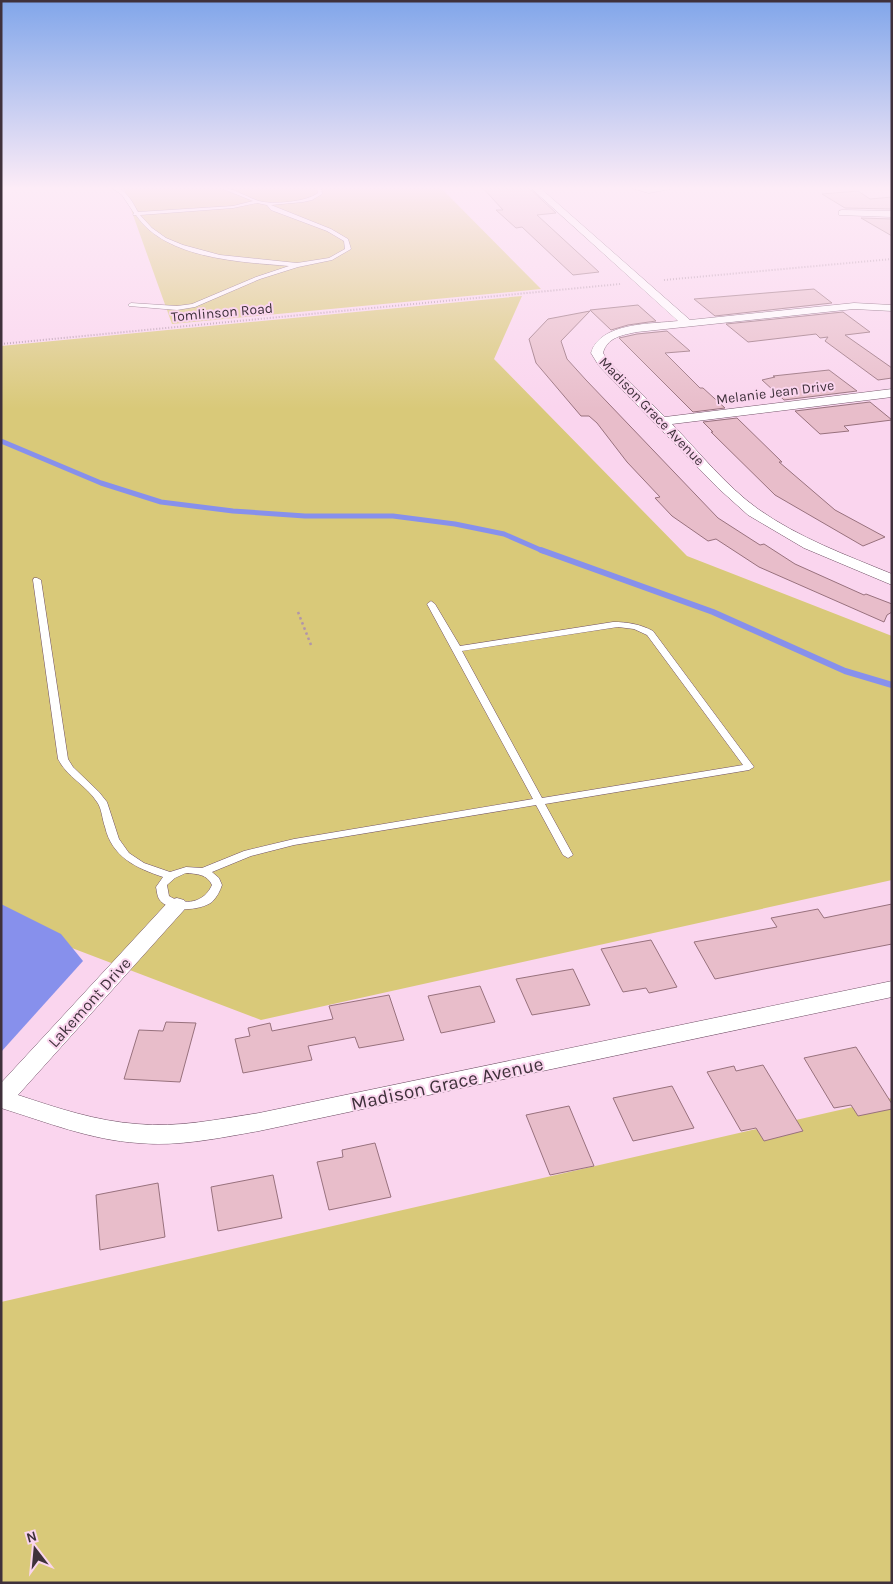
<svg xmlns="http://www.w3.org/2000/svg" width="893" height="1584" viewBox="0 0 893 1584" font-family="Karla,sans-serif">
  <rect width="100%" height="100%" fill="#fad5ee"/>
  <path fill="#d9c979" d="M123,187H440L541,289L172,324Z
    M522,296L494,359L687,556L892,636V880L261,1020L1,921V346Z
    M892,1098V1583H1V1302Z"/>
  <path fill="#8790ec" d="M1,904L61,934L83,961L1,1052Z"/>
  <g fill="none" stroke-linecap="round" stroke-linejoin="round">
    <path stroke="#8790ec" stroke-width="5" d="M1,441L101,483L161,502L233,511L305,516H393L455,524L504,534L543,551"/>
    <path stroke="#8790ec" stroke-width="6" d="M541,550L713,612L845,671L892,685"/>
  </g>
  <path fill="#e8bdca" stroke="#98717d" d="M482,187H528L556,213L537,215L599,272L573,275L522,227L516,228L496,210H503Z
    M858,191L870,199L892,197V209L845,208L822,194Z
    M861,218L892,219V236Z
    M814,289L832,303L715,316L694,299Z
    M638,305L656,321L628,325L611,330L590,310Z
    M590,311L561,341L567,359L586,380L718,518L760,545L764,544L795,564L864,595L866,594L892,604V612L887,615L884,622L759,567L716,539L708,541L672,516L655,498L660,497L627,462L597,423L589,416H581L536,363L529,339L548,319Z
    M843,312L870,332L845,335L892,368V378L878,380L825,341L828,337L820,338L816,334L748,342L726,324Z
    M667,331L690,351L665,353L700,388H703L725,408L693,412L619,338L637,334Z
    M829,370L857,391L784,400L762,380L775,377L773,376Z
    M870,402L892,420L844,426L849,431L820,434L795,411Z
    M737,418L782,462H779L835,510L885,537L863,546L775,495L711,432H713L703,422Z
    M892,904V944L764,969L715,979L694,942L777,927L771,918L818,909L824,918Z
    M651,940L677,987L649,993L646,988L623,992L601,949Z
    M573,969L590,1005L532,1015L516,979Z
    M480,986L495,1022L441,1033L428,996Z
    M389,995L404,1040L359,1048L355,1037L308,1046L312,1060L243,1073L235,1039L250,1036L248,1028L270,1023L272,1031L333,1019L329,1006Z
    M166,1022L196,1023L180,1082L124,1079L139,1030L163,1031Z
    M856,1047L892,1104V1109L858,1116L851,1105L834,1108L804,1058Z
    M763,1065L803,1131L764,1141L756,1128L741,1131L707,1072L734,1066L736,1071Z
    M672,1086L694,1128L633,1141L613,1098Z
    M569,1106L594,1166L550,1175L526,1115Z
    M375,1143L391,1197L329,1210L317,1162L343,1157L342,1150Z
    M273,1175L282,1218L218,1231L211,1187Z
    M158,1183L165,1237L100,1250L96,1195Z"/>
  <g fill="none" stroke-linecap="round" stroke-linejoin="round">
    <defs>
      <path id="service" d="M111,187C125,187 132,201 138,212L233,206L253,201L218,187C232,187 246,197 259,201C273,205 306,202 318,193L317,187H321L322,194L312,200L303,202L271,205L331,229L348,239L351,249L332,260L298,267L260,279L195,307L177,310L129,306L128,305L131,303L177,306L192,304L256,277L289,266C241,262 165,259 136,215H133L134,213L122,195ZM257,203L267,205L271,210L327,231L344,241L345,249L329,258L297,263L220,255L183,245L166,238L152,228L140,215L233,208Z
        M34,578H37L41,580L68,759L73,767L99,792L107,802L119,839L129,853L144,863L170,872L186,867L202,868L244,851L294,839L533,799L427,604L431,601L435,604L460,646L613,622C627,622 640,624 653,631L754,767L749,770L545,804L573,855L568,858L563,855L536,805L294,845L251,856L212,872L219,878L222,885C220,891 217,897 212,902C200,911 168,913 159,899C157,896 157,891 156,887L163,877C136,868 112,857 105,827C102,819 102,809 97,802C86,785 67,777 58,759L33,580ZM618,627L634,629L647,635L743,765L542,798L462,651ZM186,873C197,874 207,874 212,885C204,903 185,906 169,896L167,885L175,878Z"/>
      <path id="minor" d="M530,187H539L690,320L854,303L892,305V311L854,309L637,332C623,335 607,337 603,353L608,361L665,417L892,389V397L672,424C699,452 726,486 758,509C799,538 846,555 892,574V585L804,548L748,515L718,488L599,366L591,353C600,322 652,324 678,321Z
        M628,187H672L670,189L649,193Z
        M842,210L892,211V217L839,215V211Z
        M177,898L184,900L187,905L184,910L18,1095C57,1108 96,1121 137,1124C178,1128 219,1119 259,1113L892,981V997L259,1131C219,1138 178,1147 138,1143C91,1140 46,1122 1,1108V1083L170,900Z"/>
    </defs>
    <use href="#service" stroke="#6f4f65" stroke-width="1"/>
    <use href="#minor" stroke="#6f4f65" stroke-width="1"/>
    <path stroke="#b296a9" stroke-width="2" stroke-dasharray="1 2" stroke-linecap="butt" d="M664,280L892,259
      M1,344L620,284"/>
    <path stroke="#b296a9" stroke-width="2.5" stroke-dasharray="2.5 3" stroke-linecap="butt" d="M298,612L311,645"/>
    <use href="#service" fill="#fff" fill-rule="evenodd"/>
    <use href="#minor" fill="#fff" fill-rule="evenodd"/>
  </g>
  <linearGradient id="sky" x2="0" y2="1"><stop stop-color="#81a6ea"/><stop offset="0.46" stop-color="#fdecf7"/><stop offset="1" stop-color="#fdecf7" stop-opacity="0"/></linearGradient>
  <rect width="893" height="409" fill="url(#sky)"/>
  <g text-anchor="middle" stroke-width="4" stroke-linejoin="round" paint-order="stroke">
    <g font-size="14" fill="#3f313b" stroke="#fad5ee">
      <text transform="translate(222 312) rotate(-5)" y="5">Tomlinson Road</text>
      <text transform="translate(775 392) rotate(-7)" y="5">Melanie Jean Drive</text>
      <text transform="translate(652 411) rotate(46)" y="5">Madison Grace Avenue</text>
    </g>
    <g font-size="16" fill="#3f313b" stroke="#fad5ee">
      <text transform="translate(89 1002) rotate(-48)" y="6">Lakemont Drive</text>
    </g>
    <g font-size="19" fill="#3f313b" stroke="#fad5ee">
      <text transform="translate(447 1083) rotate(-12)" y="7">Madison Grace Avenue</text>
    </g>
  </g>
  <rect width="893" height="1584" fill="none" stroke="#3f313b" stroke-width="5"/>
  <g transform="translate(35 1549) rotate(344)" stroke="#fad5ee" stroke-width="4" paint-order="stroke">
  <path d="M0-4L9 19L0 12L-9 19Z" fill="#3f313b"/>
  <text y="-8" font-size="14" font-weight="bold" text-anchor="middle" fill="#3f313b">N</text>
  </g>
</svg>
